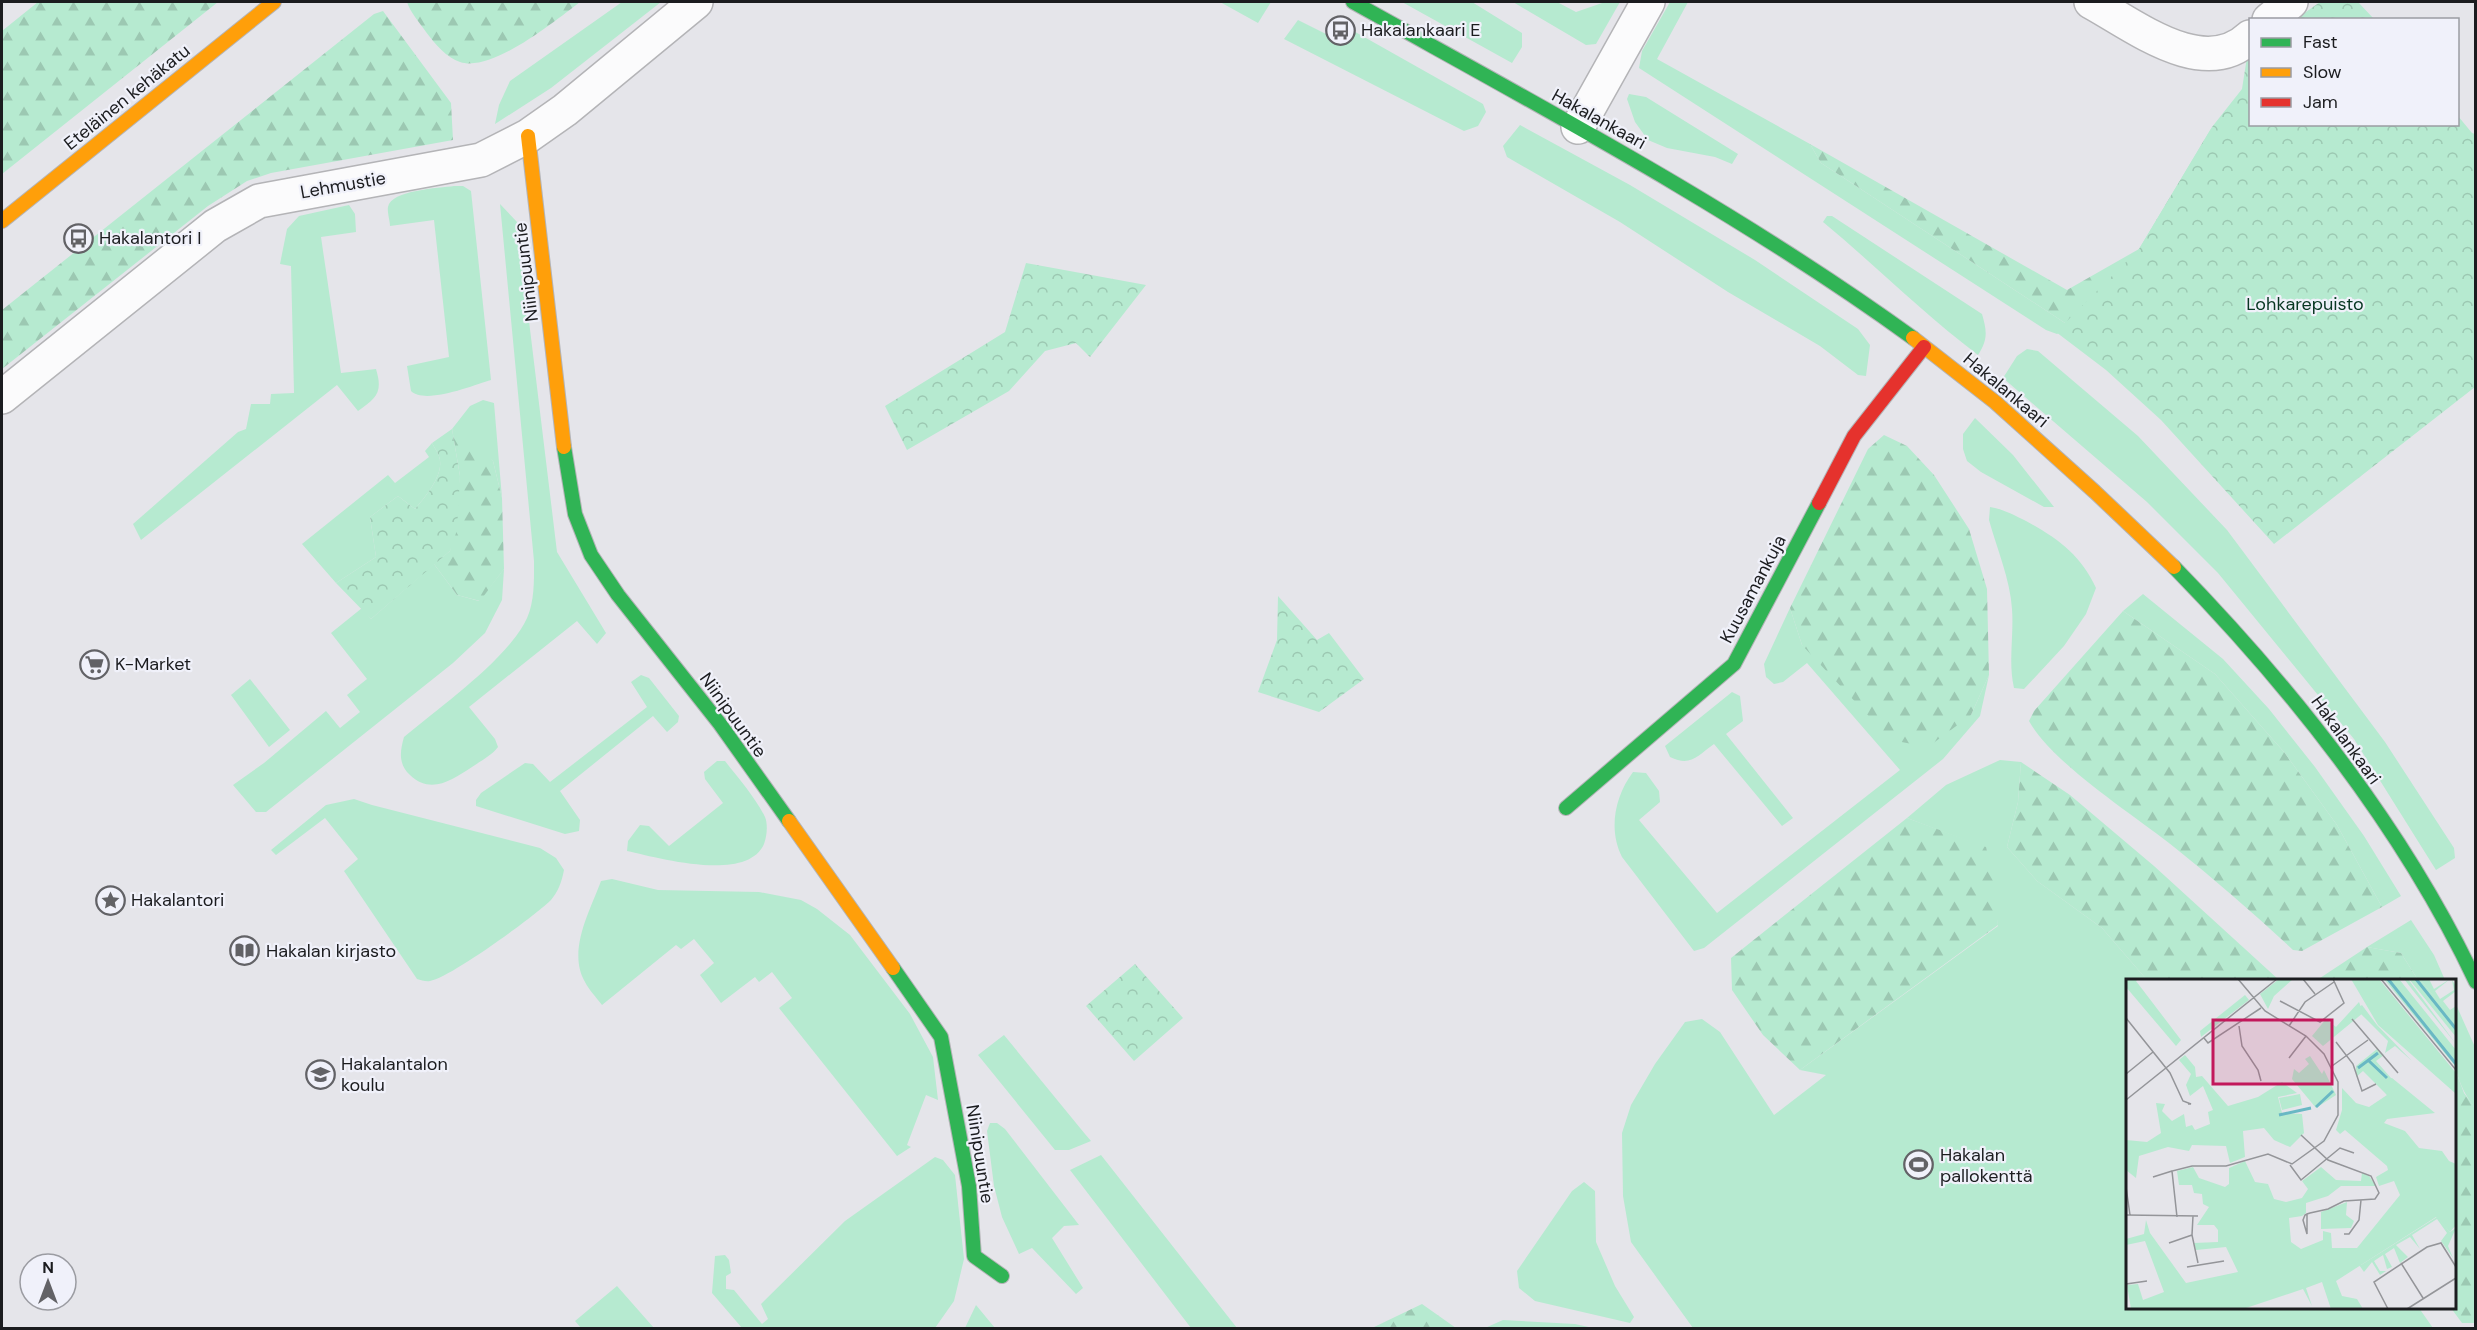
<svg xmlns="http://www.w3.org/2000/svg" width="2477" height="1330" viewBox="0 0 2477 1330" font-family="'DM Sans',sans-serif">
  <defs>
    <pattern id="forest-firs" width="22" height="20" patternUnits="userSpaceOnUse" patternTransform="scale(1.5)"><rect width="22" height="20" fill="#b6ead0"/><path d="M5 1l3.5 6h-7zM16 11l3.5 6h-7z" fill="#9cc8b2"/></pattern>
    <pattern id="park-crowns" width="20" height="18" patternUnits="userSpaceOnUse" patternTransform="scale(1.5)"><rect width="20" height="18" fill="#b6ead0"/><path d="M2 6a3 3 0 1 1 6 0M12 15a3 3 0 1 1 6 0" fill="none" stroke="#9cc8b2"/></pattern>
  </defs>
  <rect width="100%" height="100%" fill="#e5e5ea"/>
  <path fill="#b6ead0" d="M622,2H661L551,88L495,124L499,105L510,81Z
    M1220,2H1271L1258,23Z
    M1402,2H1472L1522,33V47L1512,63Z
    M1513,2H1557L1576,12L1605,2H1620L1596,44L1586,45Z
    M1670,2H1688L1657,59L1810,144L1821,163L2065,323L2074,326L2057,334L2046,330L1639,68L1642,51Z
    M1298,20L1342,42L1350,29L1483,104L1486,112L1478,126L1464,131L1284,39Z
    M1629,94L1646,97L1738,154L1732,164L1715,157L1667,148L1648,140L1635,122L1627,99Z
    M1520,125L1630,185L1755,260L1858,329L1870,345L1866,376L1858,375L1820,346L1728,292L1620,222L1507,157L1503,146Z
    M454,186H463L471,191L491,380C474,385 425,405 411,391L407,366L449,357L434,220L390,226C390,221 387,212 388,207C391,190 439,188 454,186Z
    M500,204L517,222L557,552L606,633L597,644L577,621L469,707L495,739L498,747C491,756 482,760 472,767C452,780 431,795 410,775C398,764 400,751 404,737C440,707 502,663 524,624C535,606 534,581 534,561Z
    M349,205L355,214L356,232L321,237L341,373L376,369C383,392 377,398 358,411L337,385L141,540L133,524L238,432L246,429L251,404H270L271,394L294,393L291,266L280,264L287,229L299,216Z
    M1827,216H1832L1982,314C1987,331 1988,340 1978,355C1924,314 1876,266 1823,222Z
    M2027,349L2038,351L2138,436L2227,530L2385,742L2454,848L2455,858L2436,870L2354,739L2218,573L2147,502L2003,378L2017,356Z
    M483,400L494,403L502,498L493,461L452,429L470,406Z
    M1975,418L2013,455L2054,507H2044L1981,472L1967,461L1963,449V434Z
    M432,443C435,449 440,455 440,461C442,477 425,497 415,509L398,496L370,517L376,557L336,583L302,544L388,475L395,483L429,457L425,451Z
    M1990,507C2003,509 2014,515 2026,521C2057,538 2081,555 2096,588L2086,614L2064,646L2024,689L2014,688C2008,662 2014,636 2012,609C2010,579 1997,549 1989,520Z
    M434,564L457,595L479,601L504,569L502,600L485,633L453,663L266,812H256L233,785L264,763L326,711L340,728L360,712L347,695L367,679L331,633L362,608L371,619Z
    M2143,594L2223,659L2269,709L2315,767L2364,836L2401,896L2382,907L2337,825L2284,752L2215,674L2123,611Z
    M1790,608L1802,645L1971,715L1989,675L1980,716L1943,759L1704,948L1694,951L1622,857C1608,829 1615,796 1633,772L1646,773L1659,791L1660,802L1639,820L1717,913L1900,770L1807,663L1783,682L1774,684L1766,677L1764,664Z
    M641,675L649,678L679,716L678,722L667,732L653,716L560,791L580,820L579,831L565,834L476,806V800L481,793L525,763L533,764L550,782L647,707L631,682Z
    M250,679L290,730L269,747L231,695Z
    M1732,692L1740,696L1743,721L1726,734L1793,818L1782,826L1714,744C1697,756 1691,767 1670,757L1665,746Z
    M2000,760L2021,762L2018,802L2007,847L2037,881L2102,928L2147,980H2128V1308H2419L2433,1328H1693L1631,1242L1623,1196L1622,1133L1631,1105L1655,1064L1685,1022L1702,1019L1720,1032L1774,1115L1826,1075L1800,1070L1998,926L1986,848L1907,818L1946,785Z
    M717,761H725C739,779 755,797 765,817C768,824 767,836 764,844C747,883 659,858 627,851L628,841L640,825L649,826L669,846L723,803L705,779L704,772Z
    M354,799L372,805L540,848L556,858L564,870C562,881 558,892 551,900C535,916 450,978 430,981C426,982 421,980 417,979L344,871L358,859L325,818L276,855L271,850L326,805Z
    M612,879L658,890L759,892L801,900L817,909L850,935L910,1014L933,1057L938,1100L926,1095L907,1145L911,1147L897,1156L779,1008L792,998L772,972L759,982L755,977L721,1003L700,975L714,963L694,939L681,949L676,945L602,1005C596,997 589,990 585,982C567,951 590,911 601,881Z
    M2411,920L2434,955L2445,980H2418L2401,953L2367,947Z
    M2454,1000L2475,1047V1108C2447,1072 2455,1044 2454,1000Z
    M1004,1035L1085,1134L1091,1141L1069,1150H1055L978,1055Z
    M990,1123H997L1005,1129L1079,1225L1064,1226L1052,1238L1083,1288L1076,1294L1032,1248L1019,1254L1002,1217L994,1186L987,1131Z
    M1101,1155L1237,1328H1191L1070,1170Z
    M935,1157L943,1160L955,1175L964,1259L954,1301L935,1328H742L712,1293L715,1256L725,1255L729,1260L731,1273L726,1276V1289L734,1290L762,1324L768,1319L761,1304L845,1221Z
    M1584,1182L1595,1191L1596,1242L1615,1286L1634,1317L1630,1323L1535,1301L1519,1288L1517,1271L1572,1191Z
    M617,1286L654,1328H581L575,1321Z
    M976,1305L995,1328H965Z
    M1503,1320L1575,1324L1593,1328H1485Z"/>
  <path fill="url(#forest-firs)" d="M38,2H218L2,174V31Z
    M407,2H580C556,20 492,73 460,62C447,58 435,44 426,32C420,23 410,12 407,2Z
    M383,11L451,103L453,140L271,173L247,181L208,206L2,369V310L374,14Z
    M2212,127L2138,286L2074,326L2065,323L1821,163L1810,144L2067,290L2139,249Z
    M452,429L478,444L493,461L502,498L504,569L480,601L457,595L434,564L450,551L460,476Z
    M1884,435L1907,446L1934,475L1969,529L1987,589L1989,675L1971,715L1928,747L1891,740L1802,645L1790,608L1868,449Z
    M2123,611L2215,674L2284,752L2337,825L2382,907L2302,951L2293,950C2255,914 2215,880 2174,847C2133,814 2054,765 2029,721L2034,711Z
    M2021,762L2070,795L2154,866L2279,980H2147L2102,928L2037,881L2007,847L2018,802Z
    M1907,818L1986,847L1993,875L1998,925L1800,1070L1763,1035L1732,990L1731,958Z
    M2367,947L2401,953L2418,980H2317Z
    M2455,1069L2464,1093L2475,1108V1323H2462L2451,1308H2454Z
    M1422,1304L1456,1328H1372Z"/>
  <path fill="url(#park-crowns)" d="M2320,2H2358L2374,19H2296Z
    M2250,55V124H2458V116L2472,133L2475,134V387L2274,544L2161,420L2106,370L2056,332L2139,249L2212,127L2242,89L2247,57Z
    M1026,263L1146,285L1090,357L1076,343L1045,351L1009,391L907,450L885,406L1005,332Z
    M452,429L460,476L457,530L450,551L371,619L336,583L376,557L370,517L398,496L415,509C425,497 442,477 440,461C440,455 435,449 432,443Z
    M1278,596L1317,640L1329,633L1364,679L1319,712L1258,692L1277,640Z
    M1135,964L1183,1018L1134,1061L1086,1006Z"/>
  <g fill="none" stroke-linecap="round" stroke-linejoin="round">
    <defs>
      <path id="street" d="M2091,2C2135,26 2204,81 2250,37
        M2269,20L2291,2
        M1578,127L1648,2
        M2,397L215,226L259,201L481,160L528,136L565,110L696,2"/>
      <path id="fast" d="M1353,2C1543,108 1736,210 1913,338
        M564,447L575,514L591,555L618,595L720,724L789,821
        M2174,567C2293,689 2403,827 2476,982
        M1566,808L1734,664L1819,503
        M893,968L941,1037L969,1186L974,1256L1002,1276"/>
      <path id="slow" d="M528,136L564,447
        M2,221L274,2
        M1913,338L1995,402L2095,492L2174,567
        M789,821L893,968"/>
      <path id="jam" d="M1819,503L1854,436L1924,347"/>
    </defs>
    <use href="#street" stroke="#b4b4b7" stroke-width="36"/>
    <use href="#fast" stroke="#b4b4b7" stroke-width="16"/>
    <use href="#slow" stroke="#b4b4b7" stroke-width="16"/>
    <use href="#jam" stroke="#b4b4b7" stroke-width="16"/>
    <use href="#street" stroke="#fbfbfc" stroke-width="33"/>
    <use href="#fast" stroke="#30b455" stroke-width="14"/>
    <use href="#slow" stroke="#ff9f0a" stroke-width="14"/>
    <use href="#jam" stroke="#e5322d" stroke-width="14"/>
  </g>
  <defs>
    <symbol id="bus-ring" viewBox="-11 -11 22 22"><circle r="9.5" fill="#f0f1fa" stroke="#626266" stroke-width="1.5"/><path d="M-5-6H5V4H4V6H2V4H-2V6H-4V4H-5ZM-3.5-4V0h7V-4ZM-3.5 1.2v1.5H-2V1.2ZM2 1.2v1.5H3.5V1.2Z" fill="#626266"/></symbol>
    <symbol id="supermarket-ring" viewBox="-11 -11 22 22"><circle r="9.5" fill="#f0f1fa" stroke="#626266" stroke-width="1.5"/><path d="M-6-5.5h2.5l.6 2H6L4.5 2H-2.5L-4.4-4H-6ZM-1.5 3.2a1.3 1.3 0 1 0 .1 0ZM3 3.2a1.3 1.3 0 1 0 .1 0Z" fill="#626266"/></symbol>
    <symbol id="sight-ring" viewBox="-11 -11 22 22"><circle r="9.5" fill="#f0f1fa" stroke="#626266" stroke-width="1.5"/><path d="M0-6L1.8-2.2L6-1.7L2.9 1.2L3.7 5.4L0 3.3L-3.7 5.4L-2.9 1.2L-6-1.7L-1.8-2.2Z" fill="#626266"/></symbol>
    <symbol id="library-ring" viewBox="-11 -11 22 22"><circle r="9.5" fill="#f0f1fa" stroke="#626266" stroke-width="1.5"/><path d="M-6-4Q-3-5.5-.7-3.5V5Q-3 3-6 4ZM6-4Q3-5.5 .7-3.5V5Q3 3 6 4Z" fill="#626266"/></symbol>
    <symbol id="school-ring" viewBox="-11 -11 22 22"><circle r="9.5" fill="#f0f1fa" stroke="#626266" stroke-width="1.5"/><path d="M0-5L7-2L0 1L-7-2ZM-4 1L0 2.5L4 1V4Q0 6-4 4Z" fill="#626266"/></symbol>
    <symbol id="stadium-ring" viewBox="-11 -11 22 22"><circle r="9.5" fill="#f0f1fa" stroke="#626266" stroke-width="1.5"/><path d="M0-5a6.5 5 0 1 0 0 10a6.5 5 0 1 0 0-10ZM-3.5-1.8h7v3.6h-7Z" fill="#626266"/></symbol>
  </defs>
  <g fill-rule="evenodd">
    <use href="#bus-ring" x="1324" y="14" width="33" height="33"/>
    <use href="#bus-ring" x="62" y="222" width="33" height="33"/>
    <use href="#supermarket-ring" x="78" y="648" width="33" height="33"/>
    <use href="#sight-ring" x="94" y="884" width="33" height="33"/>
    <use href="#library-ring" x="228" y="934" width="33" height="33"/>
    <use href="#school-ring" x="304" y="1058" width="33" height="33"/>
    <use href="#stadium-ring" x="1902" y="1148" width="33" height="33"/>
  </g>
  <g text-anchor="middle" stroke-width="4.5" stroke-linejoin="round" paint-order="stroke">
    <g font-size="18" fill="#1b1c1f" stroke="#f0f1fa" text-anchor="start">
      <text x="1361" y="36">Hakalankaari E</text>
      <text x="99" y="244">Hakalantori I</text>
      <text x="115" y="670">K-Market</text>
      <text x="131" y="906">Hakalantori</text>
      <text x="266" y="957">Hakalan kirjasto</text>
      <text x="341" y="1070">Hakalantalon<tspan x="341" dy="21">koulu</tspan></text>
      <text x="1940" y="1161">Hakalan<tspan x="1940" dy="21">pallokenttä</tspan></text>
    </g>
    <g font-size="18" fill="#1b1c1f" stroke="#f0f1fa">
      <text transform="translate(127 97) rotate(-39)" y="6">Eteläinen kehäkatu</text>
      <text transform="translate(1599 119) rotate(29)" y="6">Hakalankaari</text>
      <text transform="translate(343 185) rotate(-10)" y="6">Lehmustie</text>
      <text transform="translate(526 272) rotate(-97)" y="6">Niinipuuntie</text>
      <text transform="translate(2006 390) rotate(40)" y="6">Hakalankaari</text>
      <text transform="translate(1753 589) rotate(-62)" y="6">Kuusamankuja</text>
      <text transform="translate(733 715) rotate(54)" y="6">Niinipuuntie</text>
      <text transform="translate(2346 740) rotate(54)" y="6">Hakalankaari</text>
      <text transform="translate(980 1154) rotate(81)" y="6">Niinipuuntie</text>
    </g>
    <g font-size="18" fill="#083722" stroke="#f0f1fa">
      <text x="2305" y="310">Lohkarepuisto</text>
    </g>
  </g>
  <g transform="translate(2126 979)">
    <rect width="330" height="330" fill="#e5e5ea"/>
    <path d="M278,0H282L330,65L289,14ZM294,0H303L308,10L324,0L309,12L314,20L328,11L326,1L330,7V12L317,22L324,31L330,27V46ZM236,26L251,46L286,82L269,67L259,74L262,62L230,30ZM184,77L196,95L198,91L210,116L190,129L166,100L168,90L173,94L183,85L179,80ZM174,115L176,126L156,131L153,119ZM311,238L324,253L330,249L322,267L327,279L315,262L321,254L311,240L286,256L294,270L284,258L270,266L282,278L274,284L268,269L259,275L266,288L261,290L257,276L248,282L254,292H260L254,296L246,283L238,293L231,283L235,286Z" fill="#b6ead0"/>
    <path d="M258,0H273L330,71V88ZM283,0H294L322,35L330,46V58ZM119,16L123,21L75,58L74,52ZM59,76L69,88L70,98L76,97L102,127L132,118L156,103L171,114L152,118L156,134L176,135L178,154L164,168L148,161L138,149L117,152L119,178L104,184L100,167L66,166L63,172L42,168L13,177L10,199L0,191V161L21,163L35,154L30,124L39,125L36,132L46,142L58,135L60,148L66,146L69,151L84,145L82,133L87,131L77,107L64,117L60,106L65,95L53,81ZM266,99L309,134L261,140L258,144L279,152L293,169L316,172L323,182L330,185V246L324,253L310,238L210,302L216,317L231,320L237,330H205L196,303L180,309L186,327L177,310L117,330H5L1,306L12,305L17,321L38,313L19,262L0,266V260L18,255L20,241L24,254L60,304L112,293L100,268L70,271L68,264L92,263V251L88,246H71L83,228L77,225L76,215L68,214L66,206H53L51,192L67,188L73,199L99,208L103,205V189L119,182L129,203L142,205L148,220L160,223L176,219L182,210L176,202L195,188L210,201L235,202L236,194L243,197L250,207H215L202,217L180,224V234L176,237L163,239L165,263L175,270L197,261V252L205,254L206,269H231L274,216L268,202L253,207L250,198L262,191L261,187L219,151L214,155L210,151L216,131V109L230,124L243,128L261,116L252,103ZM221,223L220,236L228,242L225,249L195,250V233Z" fill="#b6ead0"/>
    <path d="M0,0H12L10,2L55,61L50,67L0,8ZM153,0H167L148,17L142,30L134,15ZM225,0H253L330,94L329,114L252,46ZM233,23L237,34L197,67L186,57L200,40L210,48ZM251,70L258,76L250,82L273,108L261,116L237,92L230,98V87Z" fill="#b6ead0"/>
    <path fill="none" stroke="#69b8c4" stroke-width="3" d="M262,0L330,85M290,0L330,50M243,82L261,99M232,89L252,74M190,128L207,112M153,136L185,129"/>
    <path fill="none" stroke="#949599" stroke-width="1.5" d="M177,0L189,15M255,0L330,91M154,22L194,43L218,24L207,0M0,39L44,94L57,122L65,125H62M226,40L272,94M113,47L116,67L132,91L135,102M163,47L179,23L208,3M78,59L82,64L135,29M210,63L227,85L236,112L250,105M163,79L180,57M206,87L242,61M0,95L27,73M0,121L151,0M175,156L202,181L245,197L253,214L249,220L218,222L202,230L184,234L181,235L179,236L177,241L181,255V235M164,186L175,201L214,169L228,174M27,198L46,192M0,208L4,236M0,236L72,237M67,237L66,256L72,284M51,238L46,192L66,187H100L142,175L166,185L198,162L212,136V103L198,75L180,57L139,32L112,0M218,255H223L233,241L235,221M43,264L66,256M275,284L297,319M61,288L98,282M0,305L21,302M262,330L248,303L301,268L315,264L330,288M281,330L330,299"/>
    <path fill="#c2185b" fill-opacity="0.15" stroke="#c2185b" stroke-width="3" d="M87,41H206V105H87Z"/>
    <rect width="330" height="330" fill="none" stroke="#1b1c1f" stroke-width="3"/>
  </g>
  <rect width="2477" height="1330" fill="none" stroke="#1b1c1f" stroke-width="6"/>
  <rect x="2249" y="18" width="210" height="108" fill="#f0f1fa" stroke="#9b9ca2" stroke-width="1.5"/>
  <rect x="2261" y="38" width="30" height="9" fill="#30b455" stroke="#9b9ca2" stroke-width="1.5"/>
  <text x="2303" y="48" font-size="18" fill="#1b1c1f">Fast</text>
  <rect x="2261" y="68" width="30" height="9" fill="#ff9f0a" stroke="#9b9ca2" stroke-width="1.5"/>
  <text x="2303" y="78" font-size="18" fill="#1b1c1f">Slow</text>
  <rect x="2261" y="98" width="30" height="9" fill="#e5322d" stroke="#9b9ca2" stroke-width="1.5"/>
  <text x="2303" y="108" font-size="18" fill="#1b1c1f">Jam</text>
  <g transform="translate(48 1282)"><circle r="28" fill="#f0f1fa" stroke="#9b9ca2" stroke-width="1.5"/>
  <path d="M0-4.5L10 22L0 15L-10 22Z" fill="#626266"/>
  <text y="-9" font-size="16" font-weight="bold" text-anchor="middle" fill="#1b1c1f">N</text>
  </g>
</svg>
